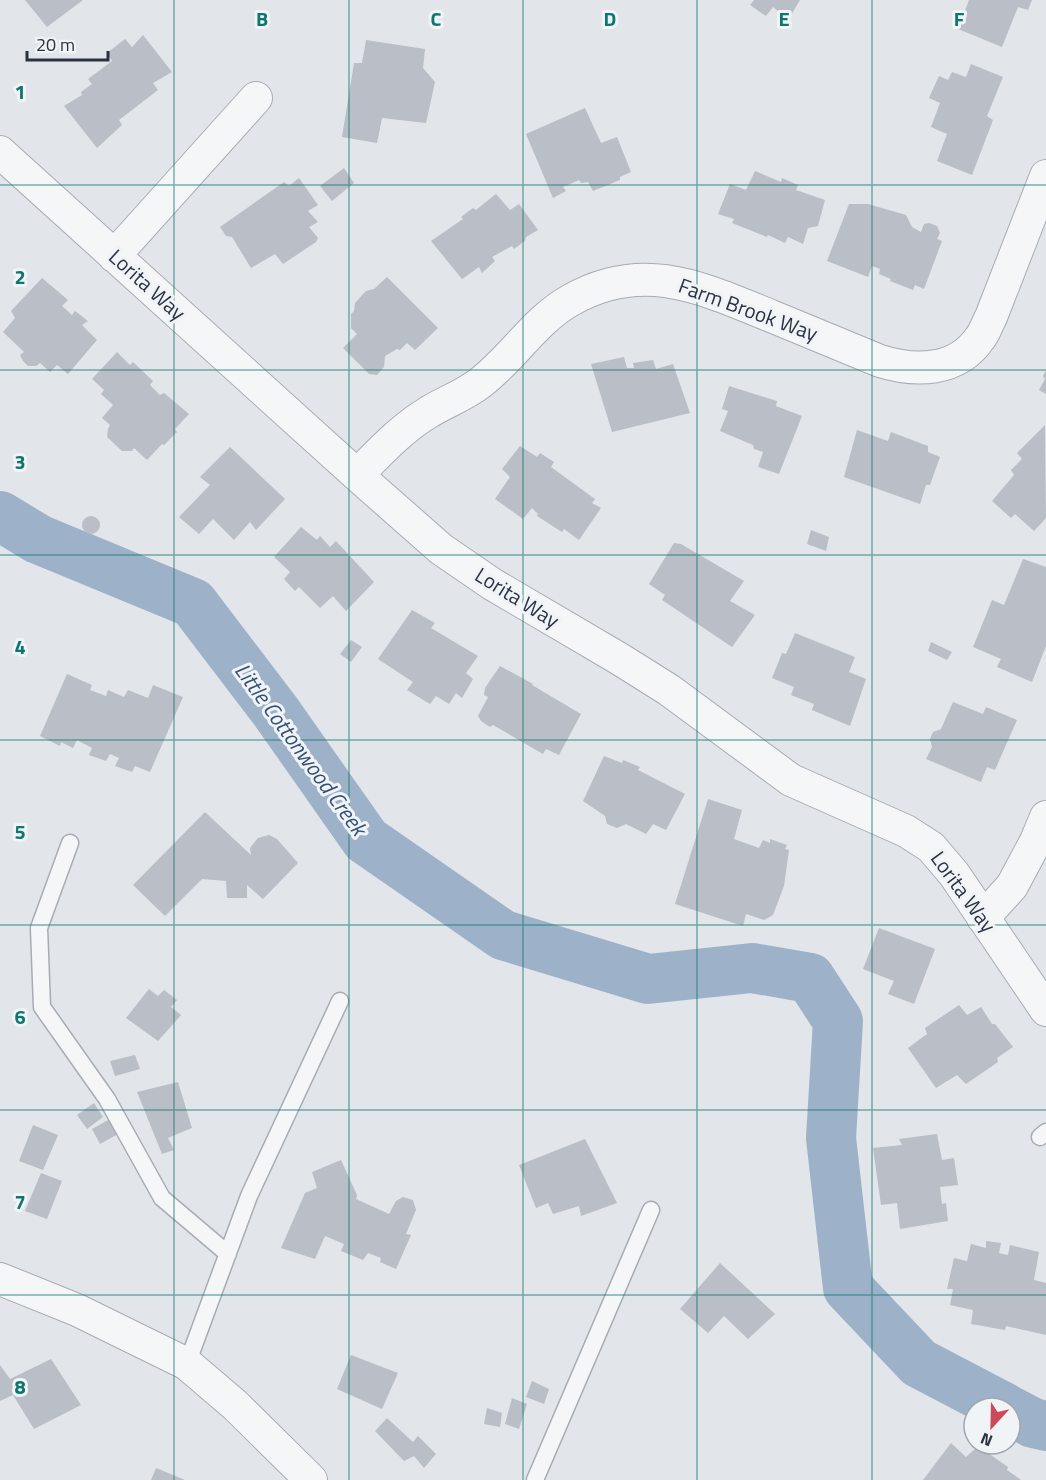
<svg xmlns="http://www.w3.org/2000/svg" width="1046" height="1480" viewBox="0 0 1046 1480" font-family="'Titillium Web',sans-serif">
  <rect width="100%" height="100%" fill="#e2e5ea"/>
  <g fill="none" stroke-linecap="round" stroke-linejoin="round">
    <path stroke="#9db2c9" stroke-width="50" d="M0,516L38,539L193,603L276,712L366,840L503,935L648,979L752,968L810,978L838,1021L831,1138L848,1288L919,1363L1005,1408
      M1010,1411L1033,1423L1046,1426"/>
  </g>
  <path fill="#b9bec7" d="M25,0H83L47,27Z
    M754,0H800L788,20L773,7L766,16L750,5Z
    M969,0H1032L1028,10L1018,7L1002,47L958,29Z
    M143,35L172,72L153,83L158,90L119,120L122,125L97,148L64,106L82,95L81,92L92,84L88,79L112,61L107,53L125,39L132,47Z
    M366,40L425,49L423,68L435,82L426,123L382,118L377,143L342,137L354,63H362Z
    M971,64L1003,77L987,116L993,120L972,175L937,161L947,134L931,127L940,103L929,98L939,76L948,80L952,72L966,77Z
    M585,108L601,143L617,137L631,172L620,177V180L593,191L588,182L581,183L579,180L563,187L566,191L553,198L526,134Z
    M344,168L354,183L332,201L320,186Z
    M755,171L781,182L782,178L798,185L796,190L825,200L818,226L808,228L803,244L788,237L785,243L768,235L767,237L732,223L734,219L718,214L730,184L746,190Z
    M299,178L318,205L308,211L318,222L309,227L318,238L316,242L283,264L275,254L251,268L232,237L226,236L220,227L284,182L289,186Z
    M496,194L510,210L519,204L538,230L526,237L525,241L514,249L512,246L492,257L495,261L482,273L479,267L462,279L431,241L463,219L461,217L473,208L476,210Z
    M849,204H868L906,215L912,227L921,232L924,224L929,223L937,226L940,233L937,239L942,241L924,289L915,285L913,290L890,281L891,279L879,274L880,269L872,266L868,277L827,261Z
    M387,277L438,328L415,350L407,343L400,350L397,349L385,356L384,367L377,375L369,374L343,348L357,334L351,328V314L354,311L355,303L366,291L374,289Z
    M42,278L68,300L62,306L72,315L75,311L88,321L82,325L97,340L68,374L57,365L50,372L40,363L36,366H28L23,361L20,355L24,352L3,332L15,318L11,311Z
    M117,352L130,365L133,362L153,381L150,385L160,395L164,393L189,414L175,429L177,432L164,445L162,444L147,460L134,448L132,451H122L107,437L108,429L110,425L102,418L113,405L101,394L104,390L92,379Z
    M624,357L627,368H634L633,363L653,360L656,369L673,364L690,413L612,432L591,364Z
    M1046,370V394L1039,390L1045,379L1043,376Z
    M729,386L777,401L776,406L802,416L779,474L758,467L763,452L754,449L753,445L720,431L728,411L722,409Z
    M1045,425L1046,518L1034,531L1015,514L1011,518L992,501L1014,475L1011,470L1022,459L1017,453Z
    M857,430L888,441L891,432L928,446V452L940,457L930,485H926L920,504L844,477Z
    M520,446L537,457L540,453L554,462L551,467L595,499L592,503L601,508L579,540L564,529L562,532L537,516L538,514L532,508L523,519L495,499L510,477L502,469Z
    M230,447L285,499L256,530L250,522L234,540L213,519L199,534L179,517L210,485L200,477Z
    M82 525a9 9 0 1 1 18 0a9 9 0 1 1-18 0Z
    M301,527L317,540L320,536L330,547L336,541L374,582L346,611L333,596L320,608L299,587L295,591L284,579L290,572L274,557Z
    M811,530L829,537L826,551L807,544Z
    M674,543L681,544L744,581L730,601L755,615L732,647L662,600L665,595L649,584Z
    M1023,559L1046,567V646L1032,682L997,667L1001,659L973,647L992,600L1004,605Z
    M412,610L435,623L431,628L478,656L466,673L473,679L462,698L456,693L449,704L436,696L430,704L407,690L413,682L378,659Z
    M795,633L855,657L849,672L866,679L850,726L812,710L814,704L791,695L794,687L772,678L782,653L786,654Z
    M351,640L362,647L351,662L340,654Z
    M931,642L952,652L947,660L928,651Z
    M500,666L533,684L532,685L581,714L559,755L546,749L543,754L493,725L490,727L481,721L478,716L488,697L484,695L485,688Z
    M67,674L92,685L90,690L106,696L108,690L124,697L128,690L148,698L153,685L183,697L150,772L135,766L132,772L115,766L119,758L110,754L106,761L89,755L92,748L77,740L73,748L61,742L60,746L40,736Z
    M953,702L983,714L986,707L1017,720L995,770L987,767L981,782L926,759L932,747L930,739L933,732L941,729Z
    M604,756L622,763L623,760L640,767L638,770L685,794L666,830L653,824L646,834L626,824L617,828L607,824L605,816L583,801Z
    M708,799L742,810L734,839L759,848L763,840L770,843V839L787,845L785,849L789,850L784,886L773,915L764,920L746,914L743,926L675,904Z
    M205,812L251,855L250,848L258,838L269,835L277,839L298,863L263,899L247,885V898H227L226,881L202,879L165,916L133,885Z
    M879,928L935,949L914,1004L888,994L894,981L863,969Z
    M149,989L158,996L164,990L177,1000L171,1007L181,1015L158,1041L126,1018Z
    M959,1005L967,1015L981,1007L992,1024H995L1013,1047L997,1058L998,1062L966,1084L957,1075L936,1088L908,1048L927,1034L925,1028Z
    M135,1055L140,1069L115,1076L110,1061Z
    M178,1082L192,1128L168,1138L174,1150L162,1154L137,1092Z
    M94,1103L103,1117L87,1129L77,1115Z
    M110,1119L118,1134L100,1144L92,1129Z
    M33,1125L58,1135L43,1170L19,1161Z
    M937,1134L942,1160L954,1158L958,1185L940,1187L942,1204L946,1203L948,1221L900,1229L897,1203L881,1205L873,1148L902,1145L899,1139Z
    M585,1139L617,1203L581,1216L579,1206L553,1214L548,1203L536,1208L519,1165Z
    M341,1160L357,1195L356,1199L389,1214L396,1201L403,1197L413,1200L416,1210L406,1234L411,1235L396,1269L380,1262L381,1258L368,1253L363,1260L341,1251L344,1244L325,1236L315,1259L281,1248L305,1193L317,1188L312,1172Z
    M41,1173L62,1181L47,1219L25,1211Z
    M986,1241L1001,1243L999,1253L1008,1255L1010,1245L1039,1252L1034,1280L1046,1283V1335L1006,1326L1005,1330L971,1324L973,1310L950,1305L953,1289H947L954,1258L967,1261L971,1244L986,1248Z
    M720,1263L775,1314L748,1339L724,1316L708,1333L680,1309Z
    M351,1355L398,1373L382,1409L337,1389Z
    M51,1359L81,1405L34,1429L13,1395L0,1401V1365L10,1379Z
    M532,1381L549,1389L544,1404L526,1397Z
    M512,1398L527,1404L519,1429L505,1424Z
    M487,1408L502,1413L500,1427L484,1424Z
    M387,1418L413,1442L418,1436L436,1454L424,1468L414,1456L404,1461L375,1431Z
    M951,1443L966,1457L978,1446L1008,1467L1007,1470L1021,1480H923Z
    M156,1468L185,1480H151Z"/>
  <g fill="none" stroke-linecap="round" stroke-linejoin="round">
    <defs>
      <path id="service" d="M70,843L39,928L42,1007L107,1099L162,1198L228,1254
        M1040,1137L1046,1132
        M187,1364L249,1196L340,1001
        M535,1480L651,1210"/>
      <path id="minor" d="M0,152L357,475L441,549L492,584L618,658L669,690L791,780L906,831L931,847L954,874L1046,1010
        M114,256L256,98
        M357,475C379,453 402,428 429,412C445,402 465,395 480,383C513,358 535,320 571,300C643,259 702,288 771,316C807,331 844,346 880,361C915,372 957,372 980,338C985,332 987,324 991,317L1046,176
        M983,918L1012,886L1036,841L1046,817
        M0,1279L77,1310L187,1364L235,1405L311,1480"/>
    </defs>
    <use href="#service" stroke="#a7acb4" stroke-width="19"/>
    <use href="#minor" stroke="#a7acb4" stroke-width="34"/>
    <use href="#service" stroke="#f4f6f8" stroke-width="16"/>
    <use href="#minor" stroke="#f4f6f8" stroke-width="32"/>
  </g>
  <path fill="none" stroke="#0f766e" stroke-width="1.5" stroke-opacity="0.55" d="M174,0V1480M349,0V1480M523,0V1480M697,0V1480M872,0V1480M0,185H1046M0,370H1046M0,555H1046M0,740H1046M0,925H1046M0,1110H1046M0,1295H1046"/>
  <g text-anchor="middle" stroke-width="6" stroke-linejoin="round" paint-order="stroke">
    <g font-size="21" fill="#2a3242" stroke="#f1f4f7">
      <text transform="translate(147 285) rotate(42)" y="7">Lorita Way</text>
      <text transform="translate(748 310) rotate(20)" y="7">Farm Brook Way</text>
      <text transform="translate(517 598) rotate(32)" y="7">Lorita Way</text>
      <text transform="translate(963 892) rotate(54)" y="7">Lorita Way</text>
    </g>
    <g font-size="22" font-style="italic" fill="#355075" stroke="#f1f4f7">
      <text transform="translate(301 749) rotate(54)" y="8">Little Cottonwood Creek</text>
    </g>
  </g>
  <g font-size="20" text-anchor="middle" font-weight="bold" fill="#0f766e" stroke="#f1f4f7" stroke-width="6" stroke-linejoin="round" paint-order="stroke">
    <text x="262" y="26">B</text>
    <text x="436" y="26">C</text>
    <text x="610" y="26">D</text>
    <text x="784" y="26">E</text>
    <text x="959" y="26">F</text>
    <text x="20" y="99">1</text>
    <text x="20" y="284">2</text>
    <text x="20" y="469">3</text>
    <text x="20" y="654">4</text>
    <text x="20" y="839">5</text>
    <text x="20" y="1024">6</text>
    <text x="20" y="1209">7</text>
    <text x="20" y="1394">8</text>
  </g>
  <g transform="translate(992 1426) rotate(202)"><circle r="28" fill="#f1f4f7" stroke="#a1a6af" stroke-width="1.5"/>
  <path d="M0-4.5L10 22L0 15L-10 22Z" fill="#cc495b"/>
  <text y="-9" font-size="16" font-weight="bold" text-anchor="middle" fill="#2a3242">N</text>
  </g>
  <path d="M27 51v9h81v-9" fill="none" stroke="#2a3242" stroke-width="3"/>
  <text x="36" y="51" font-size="18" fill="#2a3242" stroke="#f1f4f7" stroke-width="4.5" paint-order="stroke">20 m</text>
</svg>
